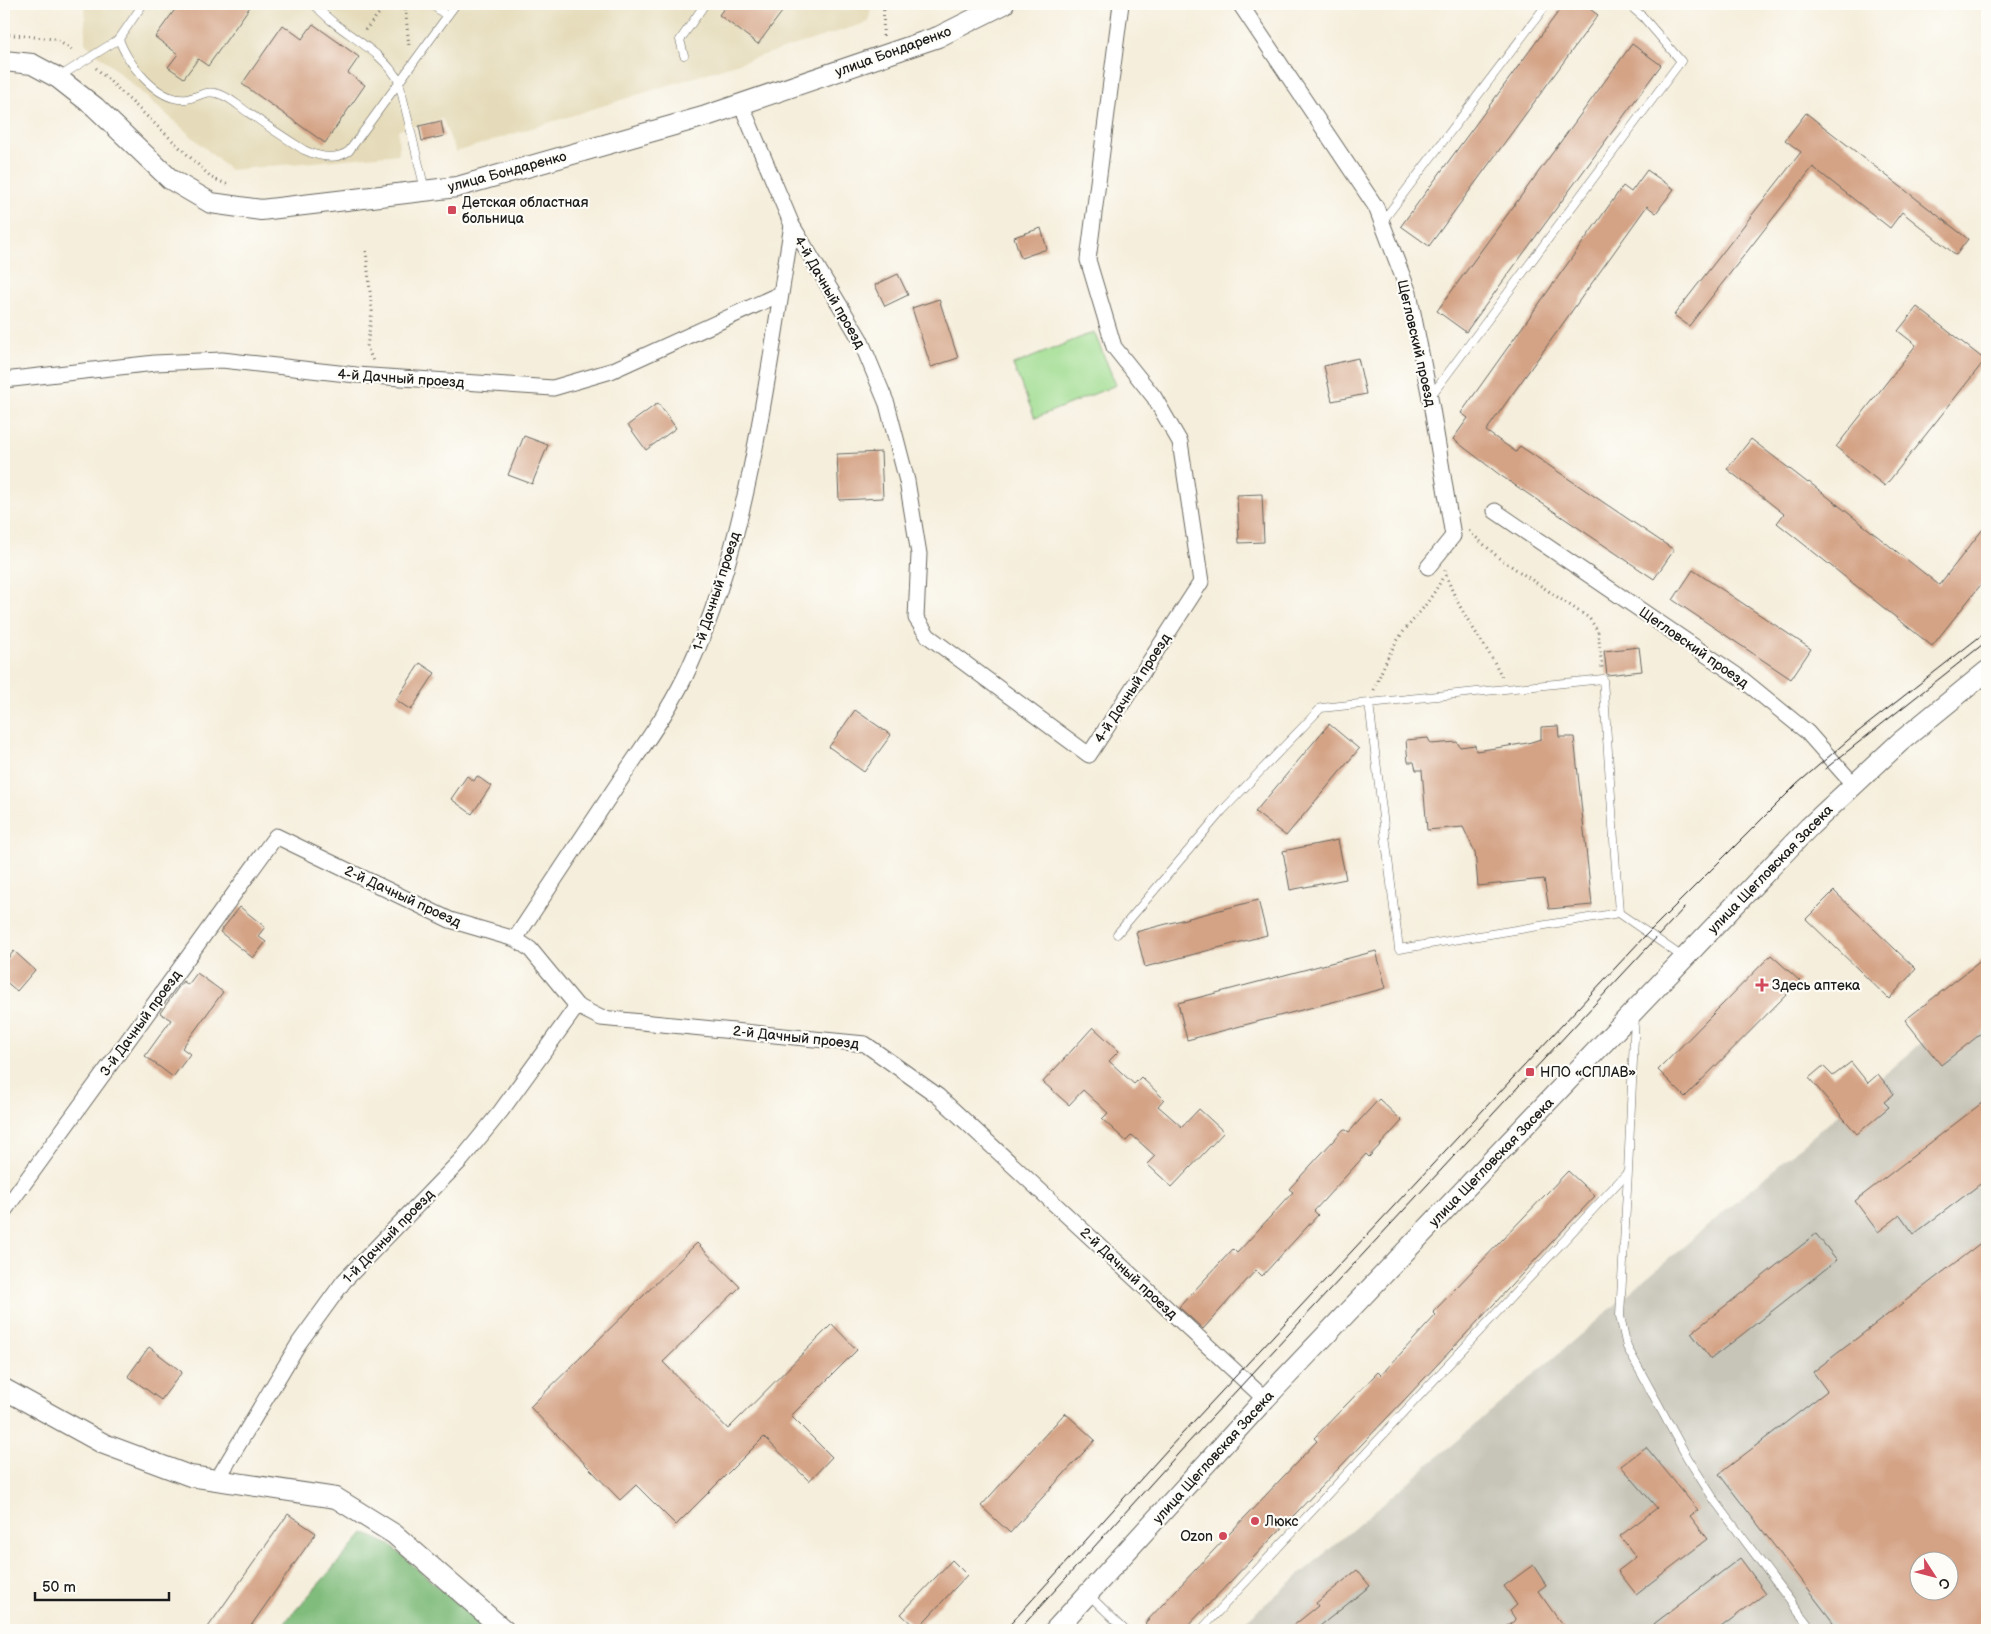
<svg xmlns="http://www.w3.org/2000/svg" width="1991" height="1634" viewBox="0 0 1991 1634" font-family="'Balsamiq Sans',sans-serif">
  <rect width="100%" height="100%" fill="#fdfcf7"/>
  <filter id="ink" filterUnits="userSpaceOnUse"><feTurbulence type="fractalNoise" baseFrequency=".02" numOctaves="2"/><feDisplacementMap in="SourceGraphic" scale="10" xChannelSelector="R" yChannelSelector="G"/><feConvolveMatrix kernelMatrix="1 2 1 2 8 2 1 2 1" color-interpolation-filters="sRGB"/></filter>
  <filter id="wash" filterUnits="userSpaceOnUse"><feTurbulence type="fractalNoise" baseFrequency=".0096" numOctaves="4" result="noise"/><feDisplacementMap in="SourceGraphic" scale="20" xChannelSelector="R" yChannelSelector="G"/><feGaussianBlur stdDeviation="1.12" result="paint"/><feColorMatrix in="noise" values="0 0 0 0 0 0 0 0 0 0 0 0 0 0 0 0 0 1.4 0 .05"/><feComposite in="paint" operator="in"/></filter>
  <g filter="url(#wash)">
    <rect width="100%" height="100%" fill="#f5eedc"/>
    <path fill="#e5dbba" d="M85,4H871L869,22L456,152L442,119L398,130L399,154L230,170L85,43Z"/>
    <path fill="#c7c5b8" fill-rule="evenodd" d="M1987,987V1630H1235ZM1918,1562H1948V1592H1918Z"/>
    <path fill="#a0dd91" stroke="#5e7c56" d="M1094,332L1116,385L1035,418L1013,365Z"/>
    <path fill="#80bc7b" stroke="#4e6c4c" d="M364,1533L390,1545L487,1630H278Z"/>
    <g id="blocks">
      <path fill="#d4a385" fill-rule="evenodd" d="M179,4H252L208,66L198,59L184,78L168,67L178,54L155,37Z
        M727,4H788L758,44L719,15Z
        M1564,4H1583L1598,15L1429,246L1401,226Z
        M313,24L359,57L348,73L365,85L325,143L242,84L283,25L302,39Z
        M1632,44L1661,65L1466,332L1437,311Z
        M1806,113L1968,239L1956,255L1902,212L1890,228L1813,167L1689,326L1674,315L1801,152L1785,140Z
        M441,121L444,136L422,141L419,126Z
        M1647,170L1674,189L1656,213L1647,206L1486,431L1516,452L1520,446L1674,550L1654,579L1500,475L1453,439L1468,418L1461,413L1623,186L1631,192Z
        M1041,228L1047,249L1021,258L1014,237Z
        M898,274L908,295L885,306L875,285Z
        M939,299L958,358L931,367L912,308Z
        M1917,307L1985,360L1885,486L1836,447L1916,345L1898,331Z
        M1358,358L1366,394L1332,401L1324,366Z
        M658,403L676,428L646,450L628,425Z
        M524,436L548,445L532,484L508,475Z
        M1751,439L1808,483L1809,482L1939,585L1987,524V577L1932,646L1777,523L1784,514L1727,469Z
        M881,452L883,498L839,500L837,454Z
        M1262,494L1264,542L1239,543L1237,495Z
        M1693,570L1811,649L1791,679L1673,600Z
        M1639,647L1642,671L1607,675L1604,651Z
        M420,663L435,673L411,710L396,700Z
        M855,710L891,735L864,772L829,747Z
        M1329,724L1359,749L1286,836L1255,812Z
        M1558,726L1559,737H1574L1592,905L1549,909L1544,879L1478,886L1475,852L1463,827L1427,830L1422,770H1416L1414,762H1408L1406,740L1428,738L1431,744L1457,742L1460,747L1475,745L1476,751L1528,743L1541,739V727Z
        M467,776L474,781L477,776L491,786L472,814L451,799Z
        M1338,840L1346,879L1290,890L1283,851Z
        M1834,891L1916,969L1889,999L1806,919Z
        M1258,900L1267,935L1145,967L1136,932Z
        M240,907L265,927L258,936L266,942L253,958L220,932Z
        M14,951L35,970L17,991L4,980V963Z
        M1376,951L1386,988L1187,1040L1178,1003Z
        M1771,955L1800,981L1685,1097L1658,1070Z
        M1987,956V1029L1941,1065L1905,1020Z
        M197,973L223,992L182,1048L190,1054L173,1077L145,1056L171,1020L160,1013L183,981L188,985Z
        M1093,1027L1119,1051L1109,1061L1134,1084L1141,1077L1164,1099L1158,1106L1182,1127L1199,1109L1224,1132L1172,1187L1147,1164L1155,1156L1132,1135L1126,1141L1102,1119L1108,1113L1083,1090L1069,1105L1043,1082Z
        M1851,1062L1868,1083L1878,1074L1894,1094L1884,1102L1889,1107L1857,1134L1809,1078L1823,1066L1833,1076Z
        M1379,1099L1402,1121L1369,1157L1366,1154L1314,1211L1318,1215L1262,1276L1256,1270L1203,1329L1179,1307L1233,1249L1237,1253L1293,1192L1289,1189L1344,1129L1349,1132Z
        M1987,1099V1179L1914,1234L1900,1215L1878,1232L1855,1201Z
        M1568,1171L1595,1196L1407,1397L1184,1630H1153L1145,1623L1317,1441L1314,1438L1378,1372L1381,1375L1436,1315L1433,1312Z
        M1816,1234L1837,1260L1711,1359L1691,1333Z
        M1987,1238V1630H1839L1719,1474L1827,1391L1813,1372ZM1918,1562H1948V1592H1918Z
        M697,1243L740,1287L663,1362L728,1429L832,1324L857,1350L791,1416L832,1457L809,1481L764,1437L676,1525L636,1485L620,1500L530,1407Z
        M149,1347L182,1372L161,1400L128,1376Z
        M1065,1413L1095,1440L1010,1533L981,1506Z
        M1646,1447L1698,1510L1690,1516L1708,1539L1636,1594L1618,1571L1636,1557L1620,1536L1657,1508L1621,1466Z
        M288,1514L316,1533L248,1630H206Z
        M1740,1558L1766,1593L1717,1630H1646Z
        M952,1560L967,1575L917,1629L901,1614Z
        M1533,1565L1546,1585L1538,1591L1566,1630H1500L1516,1620L1510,1611L1517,1605L1504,1586Z
        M1357,1570L1370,1586L1315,1630H1288L1318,1606L1316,1603Z"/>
    </g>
  </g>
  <g filter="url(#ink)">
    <use href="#blocks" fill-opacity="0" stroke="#68665f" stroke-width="1"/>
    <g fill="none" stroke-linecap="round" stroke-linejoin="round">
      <defs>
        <path id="lane" d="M143,4L119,39C127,63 158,103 187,99C202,96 207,88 224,96C233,100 241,108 249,113C267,126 285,138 304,150C319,157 335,161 349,151L456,4
          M314,4C338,33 382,48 399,82L425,190
          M431,4L447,16
          M684,55L680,40L705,4
          M59,77L119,39
          M1382,222L1547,4
          M1430,397L1681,61L1643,17L1628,4
          M1619,913L1399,949L1369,703L1603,679L1619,913L1684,958
          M1117,934L1222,811L1321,708L1369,703
          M1628,1172L1620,1316L1627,1347L1687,1457L1715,1501L1812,1630
          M1088,1594L1125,1630
          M1201,1630L1628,1172L1635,1015"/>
        <path id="street" d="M1240,4L1376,207L1409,293L1431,403L1453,536L1428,567
          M741,104L792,225L860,339L887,404L907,481L919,554L916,618L928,636L1089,755L1201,582L1180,442L1154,397L1114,347L1088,260L1121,4
          M4,380L155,363L222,360L356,375L553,388L611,371L780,294
          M1495,511L1742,679L1807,732L1853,784
          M515,939C550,886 585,833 621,779C645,743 672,707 690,666C751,532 768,369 792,225
          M4,1211L276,836L450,920L515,939L530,949L577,1006L601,1018L865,1044L938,1096L1265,1399
          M217,1480L299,1343L344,1281L462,1159L501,1111L577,1006"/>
        <path id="secondary" d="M4,61L32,64L58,78L95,107L170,179L211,203L261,210L457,187L706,116L938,37L1004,4
          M4,1389L104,1444L190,1476L336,1498L394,1534L504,1630
          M1055,1630L1265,1399L1809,827L1900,742L1987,671"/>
      </defs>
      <use href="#lane" stroke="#68665f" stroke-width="9"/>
      <use href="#street" stroke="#68665f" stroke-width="17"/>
      <use href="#secondary" stroke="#68665f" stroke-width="22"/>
      <path stroke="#68665f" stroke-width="3" stroke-dasharray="1 4" stroke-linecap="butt" d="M405,4L409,47
        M365,30L387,4
        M4,34L55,39L75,52
        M883,36L884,4
        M96,68L212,178L229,185
        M366,251L372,311L367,347L373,361
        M1469,531L1499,558L1589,618L1598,631L1602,668
        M1445,570C1455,609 1485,641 1502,677
        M1374,690C1382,670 1390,649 1404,631C1420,612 1431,600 1443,577"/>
      <use href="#lane" stroke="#fff" stroke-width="8"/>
      <use href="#street" stroke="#fff" stroke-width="15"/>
      <use href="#secondary" stroke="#fff" stroke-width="20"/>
      <path stroke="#1c1c1c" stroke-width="1" d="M1825,769L1987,641
        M1005,1630L1168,1449L1643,938L1797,784L1854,735L1987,631
        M1019,1630L1187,1444L1684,908"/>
    </g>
  </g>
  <g fill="#d1495b" stroke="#fdfcf7" stroke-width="2">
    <rect x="447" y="205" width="10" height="10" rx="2.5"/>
    <path d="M1759.5 977.5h5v5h5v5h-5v5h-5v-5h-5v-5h5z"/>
    <rect x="1525" y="1067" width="10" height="10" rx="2.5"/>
    <circle cx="1255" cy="1521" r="5"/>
    <circle cx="1223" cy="1536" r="5"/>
  </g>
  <g text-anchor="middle" stroke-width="4.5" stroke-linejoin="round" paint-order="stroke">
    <g font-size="14" fill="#1c1c1c" stroke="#fdfcf7">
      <text transform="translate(893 51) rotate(-20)" y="5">улица Бондаренко</text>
      <text transform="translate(507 171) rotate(-15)" y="5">улица Бондаренко</text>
      <text transform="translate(830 292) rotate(60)" y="5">4-й Дачный проезд</text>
      <text transform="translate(1417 343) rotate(77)" y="5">Щегловский проезд</text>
      <text transform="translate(401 378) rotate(4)" y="5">4-й Дачный проезд</text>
      <text transform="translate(716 591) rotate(-72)" y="5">1-й Дачный проезд</text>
      <text transform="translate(1694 647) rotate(35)" y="5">Щегловский проезд</text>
      <text transform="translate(1132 688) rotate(-57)" y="5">4-й Дачный проезд</text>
      <text transform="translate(1770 869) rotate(-46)" y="5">улица Щегловская Засека</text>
      <text transform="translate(403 896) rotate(25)" y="5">2-й Дачный проезд</text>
      <text transform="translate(140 1023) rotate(-54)" y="5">3-й Дачный проезд</text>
      <text transform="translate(796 1037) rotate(6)" y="5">2-й Дачный проезд</text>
      <text transform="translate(1491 1162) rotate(-46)" y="5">улица Щегловская Засека</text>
      <text transform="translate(388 1236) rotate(-46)" y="5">1-й Дачный проезд</text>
      <text transform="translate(1129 1273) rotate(43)" y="5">2-й Дачный проезд</text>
      <text transform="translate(1213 1457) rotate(-48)" y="5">улица Щегловская Засека</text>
    </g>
    <g font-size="14" fill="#1c1c1c" stroke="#fdfcf7" text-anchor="start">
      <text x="462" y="207">Детская областная<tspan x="462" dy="16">больница</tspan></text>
      <text x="1772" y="990">Здесь аптека</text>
      <text x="1540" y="1077">НПО «СПЛАВ»</text>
      <text x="1265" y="1526">Люкс</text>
      <text x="1213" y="1541" text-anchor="end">Ozon</text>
    </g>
  </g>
  <rect width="1991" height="1634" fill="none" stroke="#fdfcf7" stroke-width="20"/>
  <g transform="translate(1934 1576) rotate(126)"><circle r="24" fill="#fdfcf7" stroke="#a3a29f"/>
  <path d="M0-4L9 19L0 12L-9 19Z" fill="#d1495b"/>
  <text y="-8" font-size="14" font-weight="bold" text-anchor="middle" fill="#1c1c1c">С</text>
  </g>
  <path d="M35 1592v8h134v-8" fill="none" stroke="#1c1c1c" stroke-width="2.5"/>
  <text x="42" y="1592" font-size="15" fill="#1c1c1c" stroke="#fdfcf7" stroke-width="4" paint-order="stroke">50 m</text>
</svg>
